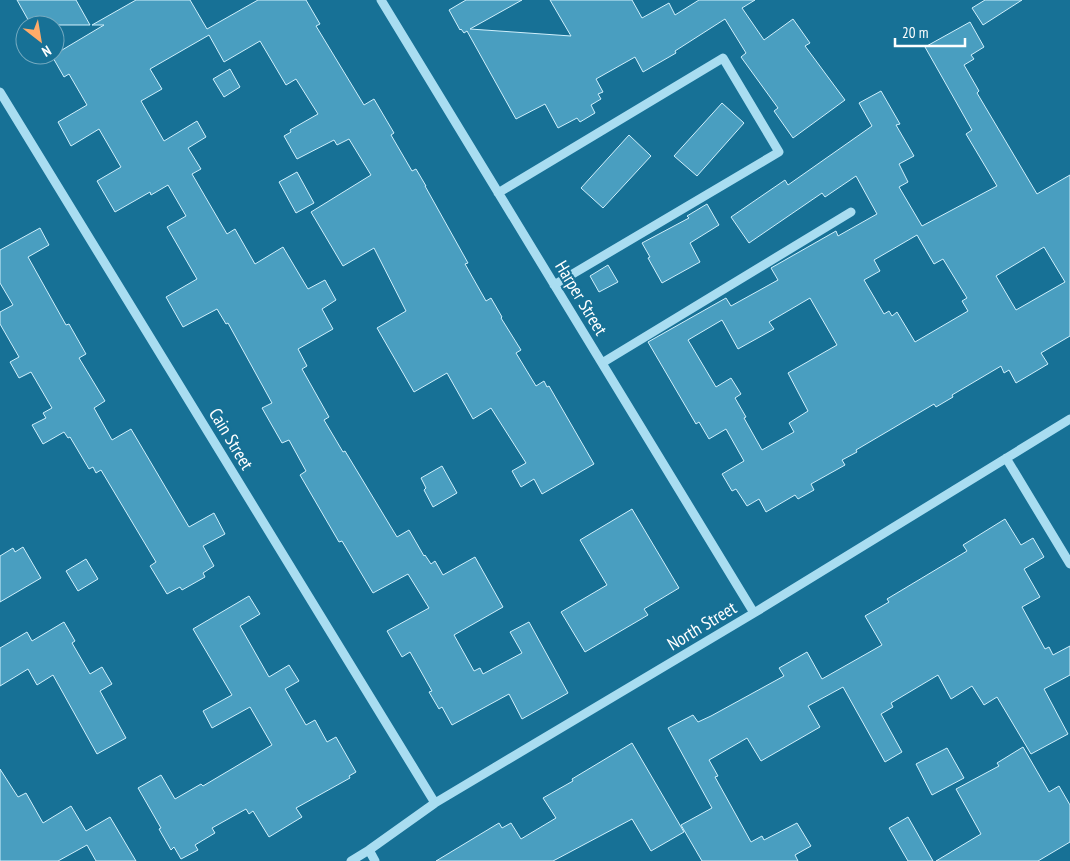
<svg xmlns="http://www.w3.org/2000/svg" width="1070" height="861" viewBox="0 0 1070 861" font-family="'PT Sans Narrow',sans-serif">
  <rect width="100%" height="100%" fill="#177196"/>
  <path fill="#499ec0" stroke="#d0f0fc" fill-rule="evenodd" d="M17,0H76L90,25H31Z
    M136,0H190L207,29L258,0H306L320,24L316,26L364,105L374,99L394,133L391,135L412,171L416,169L426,186H425L468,263L465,264L486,301L491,298L502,317L501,318L521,350L516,353L536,386L544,381L547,387L549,386L594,464L542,494L534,479L521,487L512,471L526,463L491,408L473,419L447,373L414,392L377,328L406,311L374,248L343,266L311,212L371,175L349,139L337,145L334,140L297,159L284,136L291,132L290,130L318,114L296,79L286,85L260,41L224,62L209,35L150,69L162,89L141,101L164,141L197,121L206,137L188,148L201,169L192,174L227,234L235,229L255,264L283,247L308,289L325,280L336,300L322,309L333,329L298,349L307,366L302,369L329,417L324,420L343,452L345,451L397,537L409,530L424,556L425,555L431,564L435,561L443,575L475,557L503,607L454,635L474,671L480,668L483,674L522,653L510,632L529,622L568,693L522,719L509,694L452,725L442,707L439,709L429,692L432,691L410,652L402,657L387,631L429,608L408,574L373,593L342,541L339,542L300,475L306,471L289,440L282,443L262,408L272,403L228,323L226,324L217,309L183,327L166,297L197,279L167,227L186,216L168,185L151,195L150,192L115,212L97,181L121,167L99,129L71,146L58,122L87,105L69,74L64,77L52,56L104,25H92Z
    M466,0H522L470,29L571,36L550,0H632L642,18L669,3L675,15L699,0H755L742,8L764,40L793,19L810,43L805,46L845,100L793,138L774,111L778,108L741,57L746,53L725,19L675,51L676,53L643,72L635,57L596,79L603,92L598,94L601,99L591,105L595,113L580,122L577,118L558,128L545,104L516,119L467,31L464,33L461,29L460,30L449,10Z
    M985,0H1022L983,25L972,8Z
    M970,22L984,47L971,55L974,59L964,65L979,91L977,93L1037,194L1070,175V336L1041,353L1048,364L1016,383L1009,370L1004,373L1001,366L952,395L953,397L936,407L934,404L856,450L857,452L842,460L845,465L811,484L814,490L798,499L795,495L766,512L759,499L747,506L736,489L732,491L722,474L744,461L726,429L709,439L699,422L696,424L648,342L726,298L731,306L778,280L771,268L836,231L838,236L877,214L856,176L825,197L822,193L749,243L731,217L785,180L788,185L872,126L859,103L881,91L900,124L896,125L914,156L899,164L908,182L899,187L922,226L997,186L966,134L972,130L925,47ZM917,235L934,264L943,259L967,298L962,301L968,311L915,342L897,312L892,316L889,311L884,314L864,280L880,271L874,260ZM1044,247L1065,282L1016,310L996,276ZM810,298L837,345L788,373L808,411L789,423L794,432L762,450L744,418L746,417L735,398L741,394L731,378L716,387L688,340L722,320L738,349L774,329L769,322Z
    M230,69L240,87L224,97L213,79Z
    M722,103L744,123L697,176L674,156Z
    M629,135L651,156L603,208L581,188Z
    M297,172L314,203L296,213L279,182Z
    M707,204L719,225L690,243L700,262L662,283L648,258L650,257L642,243L689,218L687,216Z
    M40,228L49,245L28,257L66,325L69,324L86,354L79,358L105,401L94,408L112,440L131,429L189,527L214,513L225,534L203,546L214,566L203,573L205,577L182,590L180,587L167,594L150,566L156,562L101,470L96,473L93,467L89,469L70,437L68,438L64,432L43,444L32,425L46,418L43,413L52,408L31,372L19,378L10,362L19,357L0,324V312L13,305L0,283V250Z
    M608,265L618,282L599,292L590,276Z
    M442,466L457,493L433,507L424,490L426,488L421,478Z
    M632,509L679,588L644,609L648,615L585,652L561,612L607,585L580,540Z
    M1005,519L1021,545L1033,538L1044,557L1024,569L1040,597L1022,607L1045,649L1049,647L1053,655L1070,646V675L1044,689L1068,734L1031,754L997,697L984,705L972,686L951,699L938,675L891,703L893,707L881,714L902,752L885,762L843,687L808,706L820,727L761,761L747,738L709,760L718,776L715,777L751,842L762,836L764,840L797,823L811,846L795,855L798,861H702L681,825L712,808L668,728L693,715L698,722L711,716L784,676L779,668L807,652L822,679L882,645L865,616L889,602L887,599L967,551L963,545Z
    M23,547L41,578L0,602V556L13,548L15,552Z
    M86,559L98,579L78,591L66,571Z
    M249,596L260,614L240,626L269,677L289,665L299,681L285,689L306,725L315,720L327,742L336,737L356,772L349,776L350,778L296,808L302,817L269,837L253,811L249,814L246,809L212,828L215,833L195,845L198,850L181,859L174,847L171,850L159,829L161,828L138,788L161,775L175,799L201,784L203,786L272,745L250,707L212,728L203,711L232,695L193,629Z
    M64,622L75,641L72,643L90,674L102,667L112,684L100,691L126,738L97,754L53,675L37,685L28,669L0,686V648L27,632L32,641Z
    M632,743L684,832L651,851L632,819L553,861H436L499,823L502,828L511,823L521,839L556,818L543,798L573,781L572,779Z
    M1023,747L1049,792L1059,786L1070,805V842L1038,861H936L981,834L956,789L999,766L997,763Z
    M947,748L964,778L932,795L916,764Z
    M0,769L18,797L26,793L43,823L71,806L86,831L110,817L136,861H96L87,845L58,861H0Z
    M908,817L933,861H908L889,828Z"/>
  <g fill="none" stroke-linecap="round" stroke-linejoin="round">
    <path stroke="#a9ddf1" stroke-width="9" d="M381,0L754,613
      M0,92L435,803
      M498,193L723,58L779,152L554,285
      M602,363L851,212
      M1006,458L1070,564
      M369,850L375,861
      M351,861L369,850L435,803L754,613L1070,419"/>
  </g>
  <g text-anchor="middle" stroke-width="4.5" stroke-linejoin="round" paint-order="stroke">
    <g font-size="18" fill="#fff" stroke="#177196">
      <text transform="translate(581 298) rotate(59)" y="6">Harper Street</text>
      <text transform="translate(231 439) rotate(59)" y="6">Cain Street</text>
      <text transform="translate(702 626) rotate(-31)" y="6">North Street</text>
    </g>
  </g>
  <g transform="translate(40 40) rotate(149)"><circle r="24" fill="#177196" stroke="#74aac0"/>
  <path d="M0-4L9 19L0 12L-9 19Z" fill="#ffab69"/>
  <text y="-8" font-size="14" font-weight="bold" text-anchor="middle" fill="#ffffff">N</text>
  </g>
  <path d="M895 38v8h70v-8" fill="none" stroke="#ffffff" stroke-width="2.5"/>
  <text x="902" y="38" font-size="15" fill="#ffffff" stroke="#177196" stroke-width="4" paint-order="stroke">20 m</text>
</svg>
